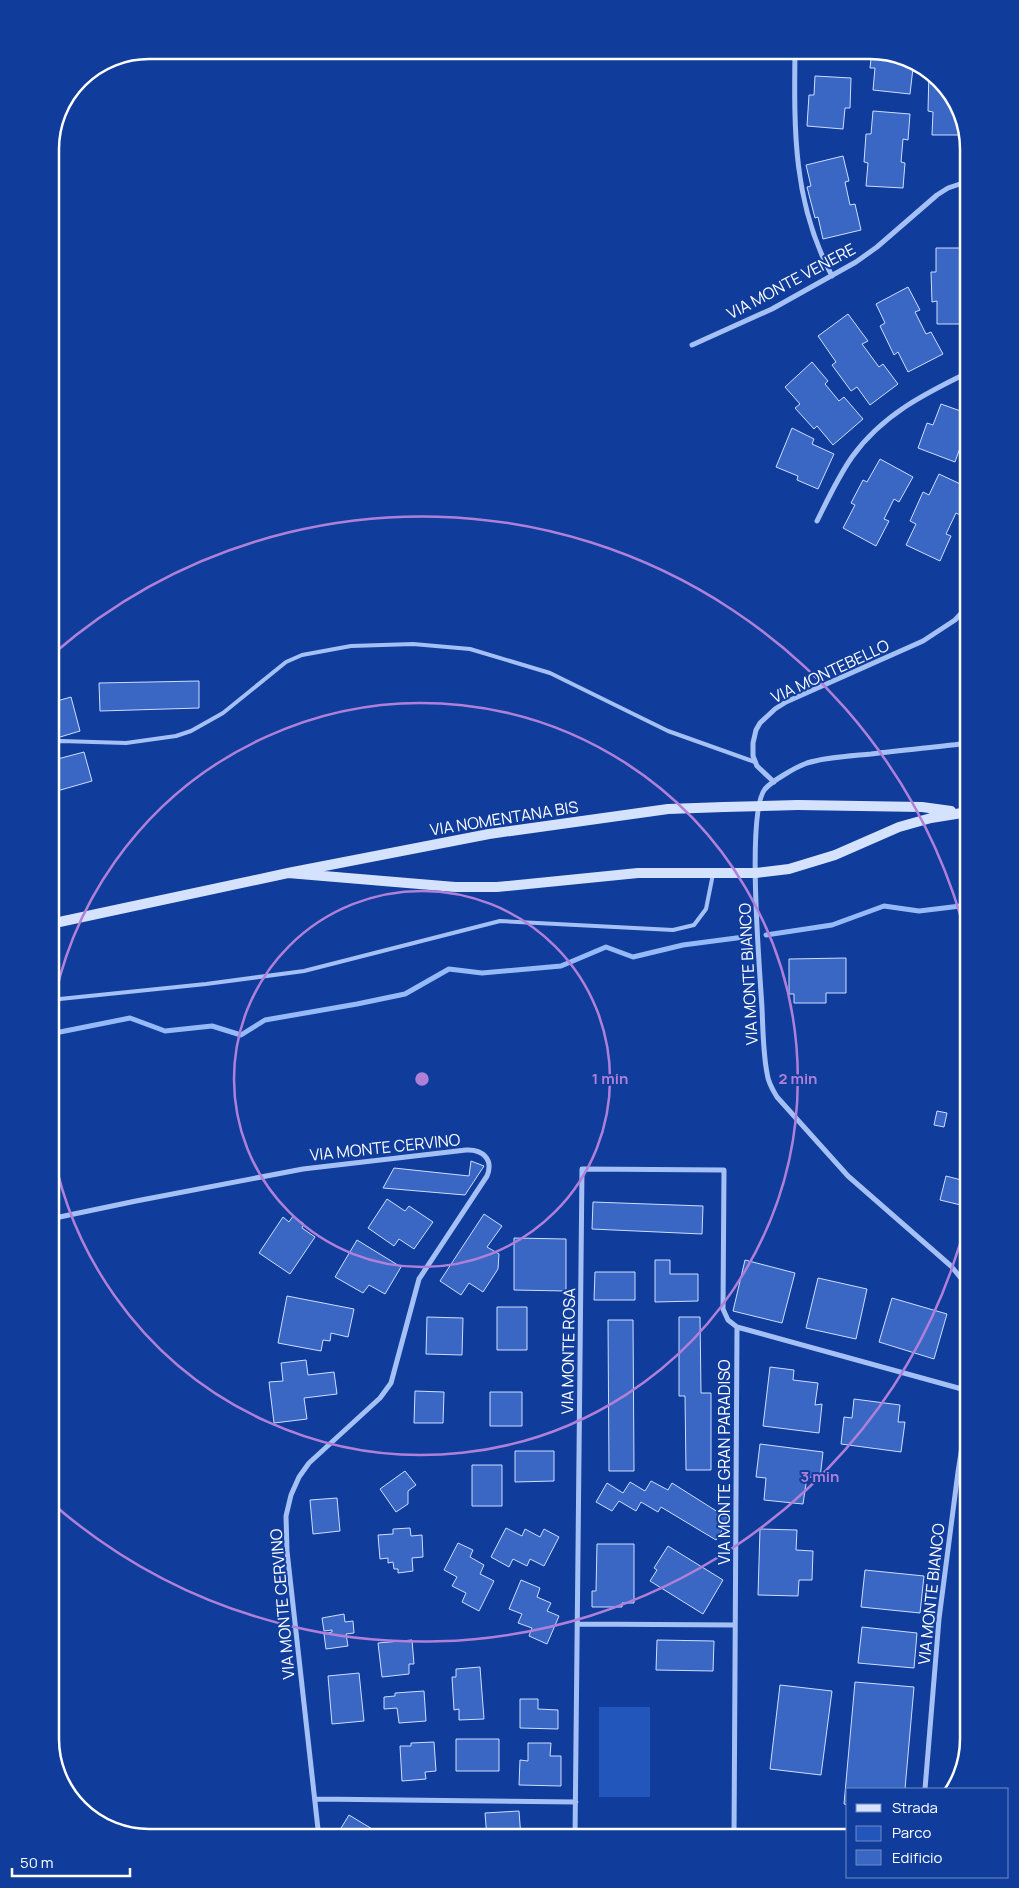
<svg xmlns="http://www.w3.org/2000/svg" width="1019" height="1888" viewBox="0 0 1019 1888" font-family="Manrope,sans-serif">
  <rect width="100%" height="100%" fill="#103d9c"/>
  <path fill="#2356ba" d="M599,1707H650V1797H599Z"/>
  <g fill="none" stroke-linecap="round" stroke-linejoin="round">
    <path stroke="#96b9f8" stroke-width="5" d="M766,935L832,925L884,906L919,911L969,905
      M50,1034L130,1018L165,1031L212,1026L241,1035L265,1020L357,1004L405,994L449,969L482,973L561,966L606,947L633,957L683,945L744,937"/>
  </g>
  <path fill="#3967c3" stroke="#cddefe" d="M872,50H877L908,62L907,68H913L910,94L873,90L875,68H870Z
    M929,70L961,111L966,135H932L933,112L928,111Z
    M815,76L851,78L850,108H845L843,129L807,126L809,95H814Z
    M873,111L910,114L908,140L903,139L901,162L905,163L903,188L866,186L868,163L864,162L866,134H871Z
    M843,156L849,181L845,182L850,205L855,204L861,230L823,239L818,217L815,218L807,187L811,186L806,165Z
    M936,248H969V276H967L969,324H937V301L932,302L931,272H936Z
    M908,287L920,310L915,312L926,334L931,332L943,354L908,372L898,352L894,355L880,326L885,323L876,304Z
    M848,314L868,341L862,344L879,367L883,364L898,384L870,405L857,387L851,391L832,365L836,362L818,336Z
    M812,362L828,381L825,384L839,401L844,397L863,419L833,445L817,426L814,429L795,408L800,404L785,387Z
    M941,404L969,414V436L966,444L962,442L955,462L918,448L927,423L933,425Z
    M792,428L814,439L812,444L834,454L818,489L797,480L798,476L776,467Z
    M880,459L913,477L899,502L894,499L884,519L889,521L876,546L843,528L855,505L851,503L863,480L867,482Z
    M939,474L969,488V495L960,515L956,513L946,534L951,536L940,561L906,545L916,524L910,521L923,492L929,495Z
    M199,681V708L100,711L99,683Z
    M71,697L80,731L50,740V703Z
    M84,752L92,781L50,793V761Z
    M846,958V993H826V1003H794V994H789V959Z
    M937,1111L947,1113L944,1127L934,1125Z
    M471,1161L484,1166L465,1195L383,1188L394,1168L469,1176Z
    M946,1176L969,1182V1207L940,1200Z
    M387,1199L405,1211L409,1206L433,1222L414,1249L399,1239L394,1246L368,1228Z
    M593,1202L703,1206L702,1234L592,1229Z
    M484,1214L502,1226L487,1247L499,1254L498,1269L483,1292L469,1283L461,1295L440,1281Z
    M293,1216L304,1224L302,1228L315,1237L290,1274L259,1253L283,1217L289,1222Z
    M514,1238L566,1239V1291L514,1290Z
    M357,1240L401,1267L385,1294L369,1285L363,1293L335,1277Z
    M655,1260H670V1274H698V1301L655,1302Z
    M745,1260L795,1273L782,1323L733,1311Z
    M595,1272H635V1300H594Z
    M818,1278L867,1289L856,1339L806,1328Z
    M287,1296L354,1309L348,1337L331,1333L330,1341L323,1340L321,1351L278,1343Z
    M892,1298L947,1314L934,1359L879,1342Z
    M497,1307H527V1350H497Z
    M427,1317L463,1318L462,1355L426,1354Z
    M679,1317H700L701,1393H711V1470H686L685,1396H679Z
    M608,1320H633L634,1471H609Z
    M306,1360L308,1375L334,1372L337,1394L304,1398L307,1419L274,1423L269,1382L283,1381L281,1363Z
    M770,1367L794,1370L793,1380L818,1383L815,1405L822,1404L819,1433L763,1426Z
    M415,1391L444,1392L443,1423H414Z
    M490,1392H522V1426H490Z
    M854,1399L900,1405L898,1422H905L901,1452L841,1444L844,1417L852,1418Z
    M760,1444L823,1452L820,1478L807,1477L803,1504L764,1500L766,1478L756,1477Z
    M515,1451H554V1481L515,1482Z
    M472,1465H502V1506H472Z
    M405,1471L416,1485L408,1491V1504L396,1512L380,1489Z
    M651,1481L668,1490L672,1483L729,1519L716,1540L661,1507L658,1512L641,1502L636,1511L619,1501L612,1511L596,1502L607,1483L623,1493L630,1482L645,1491Z
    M337,1498L340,1531L313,1534L310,1500Z
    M410,1528L411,1536L422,1535L423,1557L412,1558L413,1571L398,1573V1569H394L393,1562L388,1563V1558L380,1559L378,1535L393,1534V1529Z
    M506,1528L522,1536L525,1529L540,1537L544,1529L559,1537L544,1566L530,1559L527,1566L513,1559L509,1567L491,1557Z
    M760,1529L797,1530L796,1550L813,1551L812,1580H799L798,1596L758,1595Z
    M458,1543L473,1550L470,1557L484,1565L480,1574L494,1581L479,1611L462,1602L466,1593L452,1586L457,1577L444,1570Z
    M597,1544H634V1603H622V1607H592V1591H596Z
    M668,1546L723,1580L703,1614L650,1581L657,1570L654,1568Z
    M865,1570L924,1576L920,1613L861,1607Z
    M521,1580L540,1588L537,1597L551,1603L547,1611L559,1616L547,1644L529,1636L532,1628L518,1623L522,1614L509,1609Z
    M344,1614L345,1622L353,1621L354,1633L346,1634L348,1646L326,1649L324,1634L332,1632V1630L324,1631L322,1618Z
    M862,1627L917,1633L914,1668L858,1663Z
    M412,1640L414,1664H409V1674L382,1677L378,1643Z
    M657,1640L714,1641L713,1671L656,1670Z
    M480,1667L484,1719L459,1720V1709L454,1710L452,1677H456V1669Z
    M359,1673L364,1721L332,1724L328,1676Z
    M855,1682L914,1687L905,1789H848V1805L844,1804Z
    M780,1685L832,1691L821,1775L770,1769Z
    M424,1691L426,1721L399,1723L397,1708L384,1709V1697L395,1696V1693Z
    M520,1699H538V1709L558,1710V1729L520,1728Z
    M964,1732L969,1733V1739L960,1768Z
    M456,1739H499V1771H456Z
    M434,1742L436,1771L425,1772L426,1779L402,1781L400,1746H411V1743Z
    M528,1743H551L550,1756H561V1786L519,1785L520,1760L528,1761Z
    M519,1811L521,1838H487L485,1813Z
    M349,1815L387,1838H335Z
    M760,1830L819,1835V1838H759Z"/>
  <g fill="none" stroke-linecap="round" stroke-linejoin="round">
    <path stroke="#a5c0f5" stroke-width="4" d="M50,744L61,741L126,743L176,736L191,731L223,713L286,662L302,655L351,646L413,644L470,649L550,673L668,731L755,762
      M50,1000L206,984L304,971L500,921L673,930L694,925L706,909L713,874"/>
    <path stroke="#a5c0f5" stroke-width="5" d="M795,50C794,131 793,203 832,276
      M692,345L772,309L856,262L877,247L937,195L948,188L969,181
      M817,521C828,499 838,477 852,457C882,415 924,394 969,372
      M774,782L757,766L753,756V743L756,730L760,723L775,709L786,702L923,641L955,620L969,605
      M50,1219L136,1201L303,1169L466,1150C482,1149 494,1159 487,1176L419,1279L391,1383L380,1398L309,1463L299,1477L291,1495L286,1516L287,1551L319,1838
      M969,1288L951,1266L848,1176L777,1097C772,1089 768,1082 767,1073C763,1052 763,1029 762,1008C760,972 746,812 765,789C772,781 796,767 807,763C827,757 850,756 871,754C903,750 936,747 969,743
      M577,1624L735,1625
      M925,1789L939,1619L958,1472L969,1403
      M315,1799L576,1802
      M575,1838L582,1169L724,1170L723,1309L728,1320L737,1327
      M734,1838L737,1327L969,1391"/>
    <path stroke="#d5e2fd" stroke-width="10" d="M798,805L922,807L951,811
      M288,873L455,887H497L638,873H756L789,869L835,855L899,827L931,818L962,813
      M50,924L288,873L489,834L668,809L724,807"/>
    <path stroke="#d5e2fd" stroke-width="10" d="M724,807L798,805"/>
  </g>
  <g fill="none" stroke="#b080d9" stroke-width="2.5">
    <circle cx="422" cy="1079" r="188"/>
    <path d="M50 1023A376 376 0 1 1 50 1135"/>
    <path d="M968 1215A563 563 0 0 1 53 1504M53 654A563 563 0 0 1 968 943"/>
  </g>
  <g text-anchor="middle" stroke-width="4" stroke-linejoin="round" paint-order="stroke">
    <g font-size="16" fill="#fff" stroke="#103d9c">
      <text transform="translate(791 281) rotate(-28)" y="6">VIA MONTE VENERE</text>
      <text transform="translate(830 671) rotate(-25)" y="6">VIA MONTEBELLO</text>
      <text transform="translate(504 818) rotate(-9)" y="6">VIA NOMENTANA BIS</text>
      <text transform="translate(748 974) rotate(-93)" y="6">VIA MONTE BIANCO</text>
      <text transform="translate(385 1147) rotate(-6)" y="6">VIA MONTE CERVINO</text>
      <text transform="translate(568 1351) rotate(-89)" y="6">VIA MONTE ROSA</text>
      <text transform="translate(724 1462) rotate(-90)" y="6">VIA MONTE GRAN PARADISO</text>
      <text transform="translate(931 1594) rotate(-84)" y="6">VIA MONTE BIANCO</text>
      <text transform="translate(282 1604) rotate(-95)" y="6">VIA MONTE CERVINO</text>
    </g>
  </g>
  <path d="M0 0H1019V1888H0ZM149 59H870A90 90 0 0 1 960 149V1739A90 90 0 0 1 870 1829H149A90 90 0 0 1 59 1739V149A90 90 0 0 1 149 59Z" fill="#103d9c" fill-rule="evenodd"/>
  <path fill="none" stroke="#fff" stroke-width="2.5" d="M149 59H870A90 90 0 0 1 960 149V1739A90 90 0 0 1 870 1829H149A90 90 0 0 1 59 1739V149A90 90 0 0 1 149 59Z"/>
  <circle cx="422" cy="1079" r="8" fill="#b080d9" stroke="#103d9c" stroke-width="2.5"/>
  <g font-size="15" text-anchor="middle" font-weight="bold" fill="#b080d9" stroke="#103d9c" stroke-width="4" stroke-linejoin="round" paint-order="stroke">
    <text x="610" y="1084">1 min</text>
    <text x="798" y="1084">2 min</text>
    <text x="820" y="1482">3 min</text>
  </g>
  <rect x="846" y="1788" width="162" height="90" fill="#103d9c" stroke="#708bc4"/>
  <rect x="856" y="1804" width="25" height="8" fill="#d5e2fd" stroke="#708bc4"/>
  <text x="892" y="1813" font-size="15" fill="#ffffff">Strada</text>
  <rect x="856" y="1826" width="25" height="15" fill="#2356ba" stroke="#708bc4"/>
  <text x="892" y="1838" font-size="15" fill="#ffffff">Parco</text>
  <rect x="856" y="1850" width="25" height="15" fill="#3967c3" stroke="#708bc4"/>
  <text x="892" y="1863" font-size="15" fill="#ffffff">Edificio</text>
  <path d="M12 1868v8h118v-8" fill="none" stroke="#ffffff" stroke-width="2.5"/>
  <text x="20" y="1868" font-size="15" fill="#ffffff" stroke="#103d9c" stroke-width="4" paint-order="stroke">50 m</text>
</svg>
